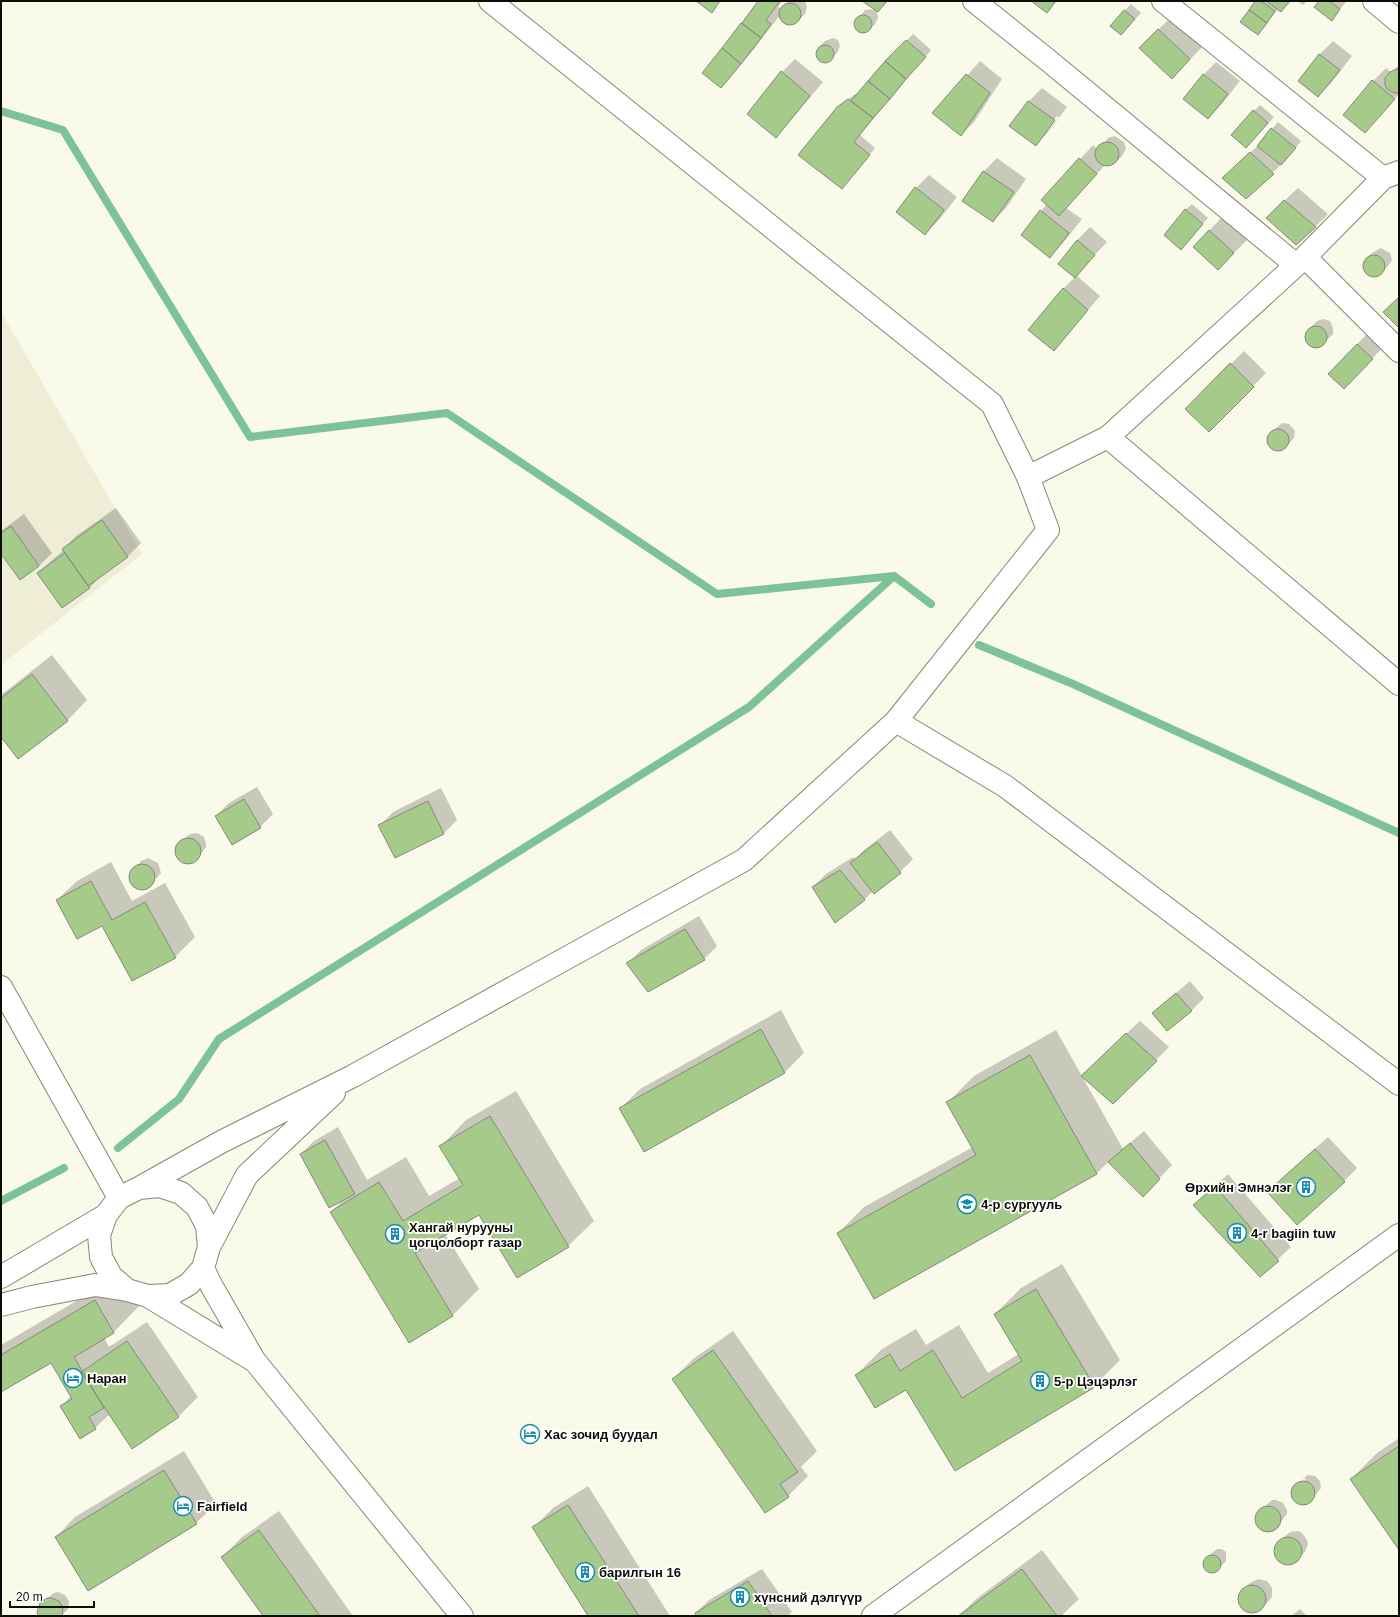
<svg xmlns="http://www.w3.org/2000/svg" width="1400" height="1617" viewBox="0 0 1400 1617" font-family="Helvetica,sans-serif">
  <rect width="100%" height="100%" fill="#fafaea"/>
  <path fill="#eeeed7" d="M1,312L142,554L1,665Z"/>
  <path fill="#0003" fill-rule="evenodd" d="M759,1H782L778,7L781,9L789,1H805L807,7L805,14L796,23L789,24L783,22L780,15L754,49L721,87L723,49Z
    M864,1H888L877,12L878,18L875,24L869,30L863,32L858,30L855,23L865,10L875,9Z
    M1257,1H1291L1281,11L1278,9L1258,34Z
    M1297,1H1307L1303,5Z
    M1321,1H1344L1346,2L1332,19Z
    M1131,4L1141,13L1121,34L1111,25Z
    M1171,17L1203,46L1185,65L1158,30Z
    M913,34L931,50L860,135L875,148L848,181L838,107L855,94L857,95L886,62Z
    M833,38L838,40L840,46L837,53L830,60L825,62L820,60L817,56L818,48L825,41Z
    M1333,41L1352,56L1331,83L1318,96L1299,81L1320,54Z
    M795,59L823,82L788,123L775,136L782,72Z
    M980,61L1002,79L974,122L961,135L934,113Z
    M1216,62L1240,81L1221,105L1208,118L1203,75Z
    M1399,65V94L1365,132L1344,115L1373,81L1386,68L1391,72Z
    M1042,88L1067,107L1049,131L1036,144L1011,126L1029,101ZM1057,116L1059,117L1048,131H1045Z
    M1260,105L1274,117L1252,141L1254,111Z
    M1278,122L1301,141L1286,160L1246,198L1236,165L1260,144Z
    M1115,136L1124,142L1126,149L1122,156L1116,162L1109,166L1105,165L1066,208L1082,219L1063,243L1050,256L1041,211L1047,204L1043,200L1093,145L1098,150L1108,138Z
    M997,158L1026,179L1006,208L993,221L963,201L984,171Z
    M929,175L957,197L938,221L925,234L916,188Z
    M1298,188L1328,214L1315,227L1280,205Z
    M1192,204L1208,218L1187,242L1185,210Z
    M1222,217L1247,240L1218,269L1194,247Z
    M1090,227L1107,242L1076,275L1100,296L1066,336L1053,349L1063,289L1075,277L1059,264L1077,240Z
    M1381,248L1390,253L1392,260L1388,266L1379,275L1372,276L1366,273L1364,266L1365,259L1372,253Z
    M1323,319L1330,321L1333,328V334L1321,346L1318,347L1308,344L1306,338L1307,331L1317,321Z
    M1370,331L1385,345L1357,375V344Z
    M1244,351L1266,373L1209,431L1186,409Z
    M1282,423L1289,424L1295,431L1294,438L1283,450L1280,451L1273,450L1268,444L1267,441L1269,434Z
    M116,508L141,543L128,556L103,574L90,587L63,606L38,573L52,560L64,550L63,549L76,536Z
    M24,514L52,553L39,566L1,552V531Z
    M52,655L87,700L68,720L18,758L1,736V695Z
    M257,787L273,814L260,827L216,816L229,803Z
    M441,788L457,820L444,833L395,857L380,825L393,812Z
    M890,830L913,859L900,872L873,891L864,900L813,887L826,874L853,857L855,859L864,850Z
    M197,833L204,837L206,844V847L195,861L187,863L183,862L178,857L176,849L187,836L190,834Z
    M148,858L158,863L161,873L149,886L142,889L134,885L132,882L131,874L135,868L141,861Z
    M111,862L132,901L165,883L195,937L175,957L102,925L57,900L77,881Z
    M699,916L717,946L704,959L628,963L641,950Z
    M1190,981L1204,998L1191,1011L1153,1013Z
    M781,1010L804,1053L785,1072L644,1151L620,1109L640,1089Z
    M1140,1021L1169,1047L1113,1103L1095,1063Z
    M1056,1030L1123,1149L1144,1131L1172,1165L1143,1195L1109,1161L1096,1174L838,1233L864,1207L973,1147L948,1102L974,1076Z
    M516,1091L594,1221L568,1246L479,1213L445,1234L479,1289L453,1315L409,1341L331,1212L344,1199L301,1154L314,1141L338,1127L367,1180L406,1157L429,1196L460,1178L441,1146L466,1120Z
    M1328,1137L1357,1168L1344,1181L1281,1179Z
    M1228,1174L1291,1247L1260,1276L1195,1205Z
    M1062,1264L1120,1360L1094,1386L955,1470L906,1388L856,1375L882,1349L916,1329L926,1345L959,1325L988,1373L1019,1354L995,1314L1021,1288Z
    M121,1275L139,1306L114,1332L104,1338L109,1347L147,1322L198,1397L178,1417L110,1414L95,1428L61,1406L71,1396L51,1362L1,1391V1345Z
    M733,1331L817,1451L801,1467L808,1476L788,1496L673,1379L693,1359Z
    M1399,1438V1549L1351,1479L1377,1453Z
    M184,1451L216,1504L196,1523L56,1537L75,1517Z
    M1308,1475L1315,1476L1320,1481L1321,1488L1310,1502L1307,1504H1300L1294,1499L1292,1492L1293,1488L1298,1483L1306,1480L1305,1478L1301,1480Z
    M588,1486L670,1616H589L533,1528L553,1508Z
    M1272,1500H1276L1283,1503L1287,1510V1514L1276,1528L1269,1531L1261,1529L1256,1522V1518L1259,1511Z
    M279,1511L353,1616H264L222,1557L242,1537Z
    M1298,1531L1302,1533L1307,1540L1308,1544L1305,1552L1298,1559L1290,1563L1282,1562L1276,1555V1546L1277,1543L1290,1532Z
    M1217,1549H1222L1226,1552V1561L1215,1572L1207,1571L1204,1566L1206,1558Z
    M1042,1550L1079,1599L1061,1616H959L976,1599Z
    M762,1569L792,1612L788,1616H697L696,1613L709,1600Z
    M1258,1579L1267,1581L1272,1588V1597L1260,1611L1251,1613L1243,1609L1239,1602L1240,1593L1250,1583Z
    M58,1592L65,1595L69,1601L68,1609L61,1616H40V1604L54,1593Z
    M1300,1609L1307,1616H1291Z"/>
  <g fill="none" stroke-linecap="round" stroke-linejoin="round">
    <path stroke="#7ec397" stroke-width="8" d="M1,111L63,130L250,437L447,413L717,594L894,576
      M979,645L1073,684L1399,833
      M118,1148L179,1099L219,1039L749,707L894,576L931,604
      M1,1201L64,1168"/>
  </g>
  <path fill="#a6ca8a" stroke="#838b7d" d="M696,1H720L712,13Z
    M758,1H780L766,20L771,24L761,38L742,23Z
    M862,1H887L878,12Z
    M1031,1H1056L1047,13Z
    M1255,1H1261L1275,11L1267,23L1249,10Z
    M1266,1H1290L1281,12Z
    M1319,1H1329L1340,9L1332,21L1314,7Z
    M779 14a11 11 0 1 1 22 0a11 11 0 1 1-22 0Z
    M1124,10L1135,19L1121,35L1110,26Z
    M1249,10L1267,23L1258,35L1240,22Z
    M854 24a9 9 0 1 1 18 0a9 9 0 1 1-18 0Z
    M741,23L761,38L741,64L722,48Z
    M1158,29L1190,59L1172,79L1139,48Z
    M906,40L926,57L906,79L885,61Z
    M816 54a9 9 0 1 1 18 0a9 9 0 1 1-18 0Z
    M722,48L741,64L721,88L702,73Z
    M1319,54L1340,70L1318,97L1298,81Z
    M885,61L906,79L890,99L868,81Z
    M1397,69L1399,70V93H1394L1387,89L1385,85V78L1390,72Z
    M781,71L810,96L776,138L747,114Z
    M966,74L990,93L961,136L932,113Z
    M1203,74L1228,94L1208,119L1183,99Z
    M1372,80L1395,99L1365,133L1343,115Z
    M868,81L890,99L873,118L851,101Z
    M848,99L873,118L854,142L870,155L842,189L798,155L837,107Z
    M1028,101L1055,120L1036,146L1009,126Z
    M1253,110L1268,123L1246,148L1231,135Z
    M1271,128L1296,148L1281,165L1257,146Z
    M1095 154a12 12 0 1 1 24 0a12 12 0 1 1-24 0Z
    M1250,152L1274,174L1246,199L1222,178Z
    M1079,158L1097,174L1059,216L1041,200Z
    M983,171L1014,192L993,222L962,201Z
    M915,187L944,210L925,235L896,212Z
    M1284,200L1316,227L1296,245L1266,218Z
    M1185,209L1203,224L1181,250L1164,235Z
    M1040,210L1069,233L1050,258L1021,235Z
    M1209,230L1234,253L1218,270L1193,247Z
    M1077,240L1095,255L1075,278L1058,264Z
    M1363 266a11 11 0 1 1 22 0a11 11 0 1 1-22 0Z
    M1063,288L1088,310L1054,351L1028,330Z
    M1399,297V328L1383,312Z
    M1305 337a11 11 0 1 1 22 0a11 11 0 1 1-22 0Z
    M1357,344L1373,359L1344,389L1328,374Z
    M1230,363L1254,387L1209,432L1185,409Z
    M1267 440a11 11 0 1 1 22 0a11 11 0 1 1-22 0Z
    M102,520L128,557L88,586L62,549Z
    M11,526L39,566L20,580L1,554V533Z
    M65,553L90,588L62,608L37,573Z
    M32,674L68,721L18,759L1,737V698Z
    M244,799L261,828L232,845L215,816Z
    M428,801L444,834L395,858L378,825Z
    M175 851a13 13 0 1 1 26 0a13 13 0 1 1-26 0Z
    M877,842L901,873L874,894L850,863Z
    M129 877a13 13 0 1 1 26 0a13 13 0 1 1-26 0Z
    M840,870L865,900L835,923L812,887Z
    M91,881L112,920L145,902L176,958L132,981L102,926L77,939L56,900Z
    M685,929L705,960L648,992L626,963Z
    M1176,993L1192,1011L1167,1031L1152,1013Z
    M761,1029L785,1073L644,1152L619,1108Z
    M1126,1033L1157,1061L1113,1104L1081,1076Z
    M1030,1055L1097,1174L874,1299L837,1233L976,1155L946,1102Z
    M490,1116L569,1247L517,1278L479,1215L415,1253L453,1316L409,1343L330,1212L379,1182L403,1221L463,1185L439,1146Z
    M325,1140L355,1194L329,1208L300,1154Z
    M1130,1143L1160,1179L1143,1197L1108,1162Z
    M1315,1149L1345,1182L1297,1225L1267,1192Z
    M1215,1186L1279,1261L1260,1277L1193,1205Z
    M1036,1289L1095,1387L955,1471L906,1390L875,1408L855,1375L890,1354L900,1371L933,1350L962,1398L1022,1361L994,1314Z
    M95,1300L114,1333L74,1357L104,1408L89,1417L96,1429L80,1439L60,1406L72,1399L51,1363L1,1392V1355Z
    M127,1341L179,1417L132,1449L81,1372Z
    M713,1350L798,1472L780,1484L789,1497L765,1513L672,1379Z
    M1399,1446V1550L1350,1479Z
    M164,1470L197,1524L88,1591L55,1537Z
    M1291 1493a12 12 0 1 1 24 0a12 12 0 1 1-24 0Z
    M568,1505L639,1616H588L532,1527Z
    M1255 1519a13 13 0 1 1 26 0a13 13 0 1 1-26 0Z
    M259,1530L320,1616H263L221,1557Z
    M1274 1551a14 14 0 1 1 28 0a14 14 0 1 1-28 0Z
    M1203 1564a9 9 0 1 1 18 0a9 9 0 1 1-18 0Z
    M1022,1569L1057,1616H958Z
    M748,1581L772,1616H696L695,1613Z
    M1238 1599a14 14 0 1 1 28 0a14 14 0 1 1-28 0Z
    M47,1598H51L59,1601L63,1608L62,1616H38L37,1612L40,1603Z"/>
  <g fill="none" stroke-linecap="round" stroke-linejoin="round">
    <defs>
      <path id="minor" d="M974,1L1049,61L1296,265
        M1163,1L1383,178
        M1374,1L1399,22
        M1305,257L1399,351
        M1108,437L1399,684
        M1028,477L1108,437L1305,257L1383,178L1399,172
        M1,987L119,1198
        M873,1616L1399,1235"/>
      <path id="tertiary" d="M896,721L1005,786L1399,1084
        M139,1188L221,1142L353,1076L744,860L896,721L1048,530L1028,477L992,404L490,1
        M209,1247L207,1226L197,1207L181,1193L160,1186L139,1188L119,1198L106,1215L99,1235L101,1257L111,1276L127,1290L148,1296L170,1295L189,1284L203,1268L209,1247L247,1175L334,1093
        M203,1268L211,1285L254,1360L462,1616
        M1,1277L106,1215
        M148,1296L253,1360
        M1,1305L32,1297L95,1285L127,1290"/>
    </defs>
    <use href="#minor" stroke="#868677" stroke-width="24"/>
    <use href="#tertiary" stroke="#868677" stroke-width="24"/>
    <use href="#minor" stroke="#fff" stroke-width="22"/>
    <use href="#tertiary" stroke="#fff" stroke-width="22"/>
  </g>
  <defs>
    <symbol id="building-ring" viewBox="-11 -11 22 22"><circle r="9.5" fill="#fff" stroke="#188baf" stroke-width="1.5"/><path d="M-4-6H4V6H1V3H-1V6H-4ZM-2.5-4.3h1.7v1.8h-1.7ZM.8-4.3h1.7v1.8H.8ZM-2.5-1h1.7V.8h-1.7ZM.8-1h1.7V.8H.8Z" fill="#188baf"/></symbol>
    <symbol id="school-ring" viewBox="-11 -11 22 22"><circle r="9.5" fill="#fff" stroke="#188baf" stroke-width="1.5"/><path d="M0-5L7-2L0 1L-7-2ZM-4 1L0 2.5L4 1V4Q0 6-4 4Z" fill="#188baf"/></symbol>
    <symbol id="hotel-ring" viewBox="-11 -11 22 22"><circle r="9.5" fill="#fff" stroke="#188baf" stroke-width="1.5"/><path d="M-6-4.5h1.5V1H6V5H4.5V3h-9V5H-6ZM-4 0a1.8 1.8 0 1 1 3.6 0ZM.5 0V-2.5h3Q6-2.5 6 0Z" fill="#188baf"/></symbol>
  </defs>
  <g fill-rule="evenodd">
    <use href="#building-ring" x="1295" y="1176" width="22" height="22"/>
    <use href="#school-ring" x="956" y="1193" width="22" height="22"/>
    <use href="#building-ring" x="1226" y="1222" width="22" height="22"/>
    <use href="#building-ring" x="384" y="1223" width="22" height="22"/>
    <use href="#hotel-ring" x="62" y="1367" width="22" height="22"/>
    <use href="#building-ring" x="1029" y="1370" width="22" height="22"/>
    <use href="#hotel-ring" x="519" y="1423" width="22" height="22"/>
    <use href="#hotel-ring" x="172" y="1495" width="22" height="22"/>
    <use href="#building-ring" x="574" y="1561" width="22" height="22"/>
    <use href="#building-ring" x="729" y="1586" width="22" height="22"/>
  </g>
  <g text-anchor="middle" stroke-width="3.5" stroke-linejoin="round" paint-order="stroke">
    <g font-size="13" font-weight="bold" fill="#0d0d08" stroke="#fff" text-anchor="start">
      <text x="1292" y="1192" text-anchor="end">Өрхийн Эмнэлэг</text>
      <text x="981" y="1209">4-р сургууль</text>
      <text x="409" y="1232">Хангай нурууны<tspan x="409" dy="15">цогцолборт газар</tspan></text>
      <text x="1251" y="1238">4-r bagiin tuw</text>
      <text x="87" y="1383">Наран</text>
      <text x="1054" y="1386">5-р Цэцэрлэг</text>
      <text x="544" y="1439">Хас зочид буудал</text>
      <text x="197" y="1511">Fairfield</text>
      <text x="599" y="1577">барилгын 16</text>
      <text x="754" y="1602">хүнсний дэлгүүр</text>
    </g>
  </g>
  <rect width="1400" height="1617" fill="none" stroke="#0d0d08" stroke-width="4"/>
  <path d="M10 1601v6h84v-6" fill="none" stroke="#0d0d08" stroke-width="2"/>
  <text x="16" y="1601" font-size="12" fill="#0d0d08" stroke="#ffffff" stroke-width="3" paint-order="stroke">20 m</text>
</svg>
